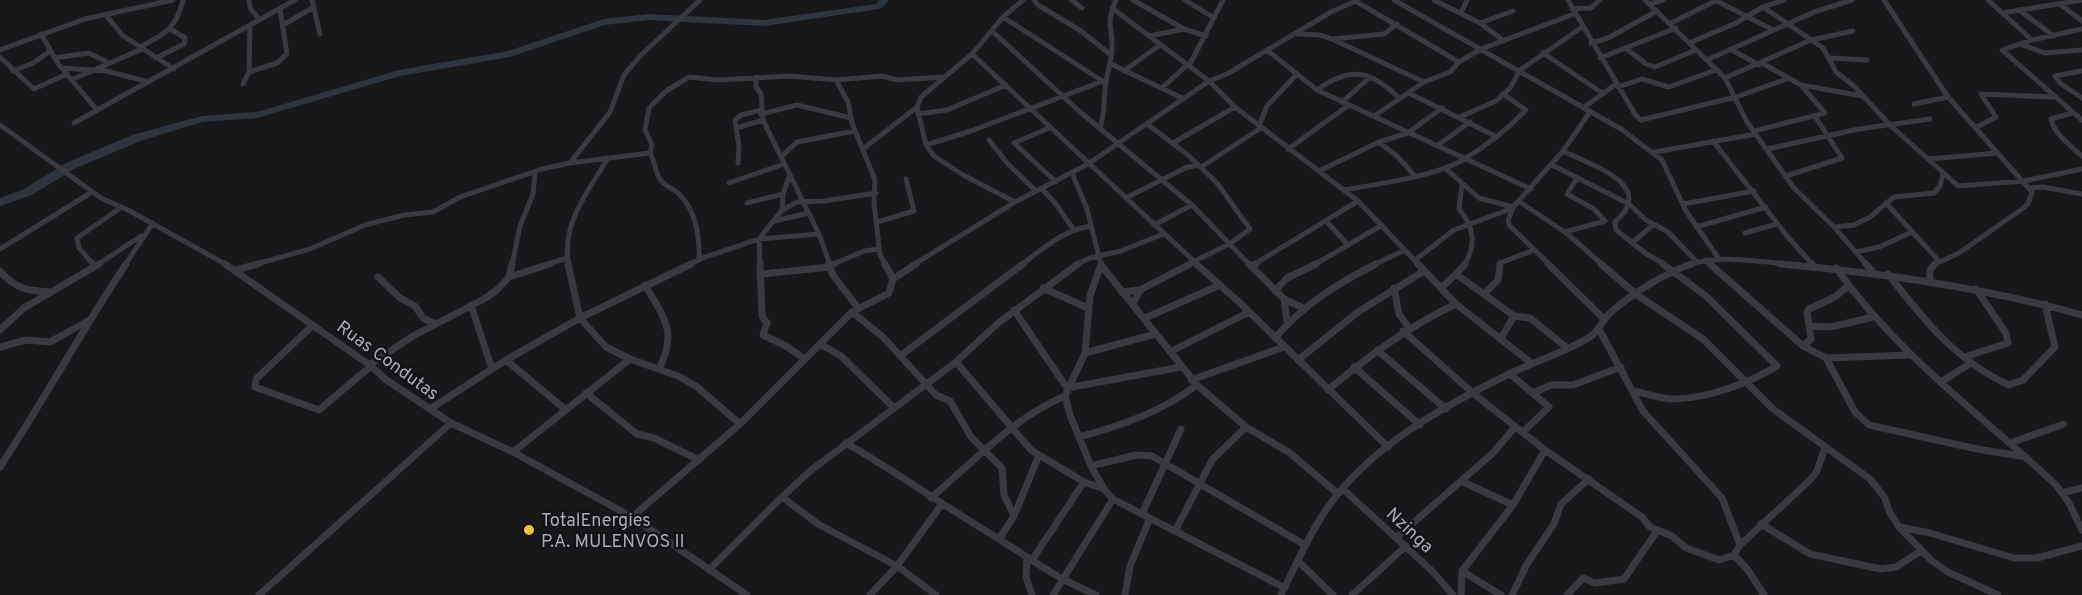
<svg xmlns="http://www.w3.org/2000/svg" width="2082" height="595" viewBox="0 0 2082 595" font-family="Overpass,sans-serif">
  <rect width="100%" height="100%" fill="#18181a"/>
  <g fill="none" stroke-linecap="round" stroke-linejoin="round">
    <path fill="#2e353e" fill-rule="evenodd" d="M879,0H889L882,8L879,9L764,26L648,20L605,25L510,57L400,76L257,118L202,122L140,141L74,169L32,195L0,206V198L24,189L66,163L132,135L202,116L257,112L399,70L508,51L604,19L648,14L764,20L876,4Z"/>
    <path stroke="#39393f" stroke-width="5" d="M249,0L250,8L259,19
      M312,0L320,34
      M1034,0L1038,5L1081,31L1111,55
      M1071,0L1082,8
      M1133,0L1184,29L1206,36
      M1185,0L1214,18
      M1394,0L1621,129L1662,160L1686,211L1719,259
      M1434,0L1480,23L1504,41
      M1568,0L1636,116L1641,120L1736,97L1787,79
      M1645,0L1725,78L1747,122L1794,188L1834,227L1867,265
      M1884,0L1948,97L2032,192L2028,204L2022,209L1959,253L1933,265
      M1988,0L2032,40
      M1717,1L1771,29
      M1357,2L1459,62L1481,49L1574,14
      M1650,4L1663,0
      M2060,4L2082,21
      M1763,7L1823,48L1836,72L1854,86L1890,125L1958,186L2024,181L2082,169
      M1112,8L1209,81L1235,107L1358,201L1419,265
      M1572,9L1591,8L1600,0
      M2019,10L2054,36
      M1461,13L1467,0
      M2002,13L2082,0
      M106,15L122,35L174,69
      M1003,17L1104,82
      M1480,23L1513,11
      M1671,23L1717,0
      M283,25L314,7
      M2082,29L2032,40L2002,50L2082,120
      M992,31L1079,111L1192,205L1250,265
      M41,34L59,65L97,110
      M1297,34L1320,35L1332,39L1424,82
      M1149,36L1184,29
      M1332,39L1384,34L1397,24
      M1591,43L1608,38L1657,11
      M1689,43L1734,24L1763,7L1784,0
      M2020,44L2045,53L2082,50
      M140,47C165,34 176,29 183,0
      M1627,49L1646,64L1655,67L1696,50
      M0,50L85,19L173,0
      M1267,50L1317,90L1531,189
      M1732,50L1759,65
      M1543,53L1602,93
      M972,54L1198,265
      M0,57L34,89L67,74
      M54,58L89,53L109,63
      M156,58L184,44L185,38L172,30
      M1600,58L1676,28
      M1830,58L1867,60
      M1707,60L1814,12L1852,0
      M1762,63L1801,85L1862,96
      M1111,64L1184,99
      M1189,66L1223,0
      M62,68L106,71L149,82
      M13,71L33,63L50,51
      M1124,71L1160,45
      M2082,71L2055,76L2061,84L2082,98
      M249,72L277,63L287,54L280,9
      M756,77V87L761,94L763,120L819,234L830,265
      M1725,78L1811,40L1853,31
      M71,80L142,49
      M836,80L848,102L852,123L875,180L874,203L880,255L886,265
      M243,84L249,72L250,25
      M1618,87L1642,79L1669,87L1716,70
      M1162,88L1187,65
      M1317,90C1350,66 1371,70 1399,98
      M1409,93L1497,137
      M1981,94L2053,97
      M1342,102L1369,78
      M1914,104L1948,97
      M1583,108L1616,84
      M2072,113L2051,119C2054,134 2071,146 2082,156
      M761,114L797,105L851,118
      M918,114L947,110L1006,85
      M1374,116L1424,82L1450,72L1459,62
      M1460,117L1496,101L1511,87L1519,71L1582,27
      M74,123L295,0
      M1147,124L1188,155L1217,183L1250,229L1231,243L1187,265
      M0,125L101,198L128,210L227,265
      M1259,126L1267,106L1296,75
      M736,128L763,120
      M1049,128L1014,143L1056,182
      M1100,128C1106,109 1103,100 1106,82C1108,71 1111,61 1112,50C1113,25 1105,26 1116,0
      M1975,128L1996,117L1981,94
      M1754,131L1825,113L1801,85
      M989,140L1008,164L1036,191
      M1713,141L1787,236L1813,265
      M1379,142L1398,157L1415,176
      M1173,143L1235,107
      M926,145L971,131L1103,81
      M1438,145L1470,122
      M863,149L917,107
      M1288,149L1349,105
      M1767,149L1859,129L1930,119
      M1563,151C1590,165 1658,184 1615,222L1616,230L1645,253L1666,265
      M1655,152L1756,134
      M781,157L797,142L855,131
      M1928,159L1998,153
      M570,163L650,153
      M738,163L739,147L735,120L741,115L761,110
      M1552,165L1629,204L1646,220L1668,232L1697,262
      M1201,167L1261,128
      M1445,168L1479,198L1513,207
      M1319,171L1379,142L1408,133L1442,108
      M1072,173L1087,209L1101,265
      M1786,176L1842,158L1815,116
      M1577,178L1567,194L1594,209L1605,221
      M729,183L784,164
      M1462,185L1459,209C1474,226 1477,246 1464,265
      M2030,188L2043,187L2082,194
      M1042,189L1056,204L1073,229
      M1344,190C1377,184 1432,177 1461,161C1485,147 1507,130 1526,110L1503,94
      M1126,198L1185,168L1198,165
      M1015,202L965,176L934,156L926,145L917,107L921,97L972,54L1003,17L1023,0
      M1520,202L1565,232L1603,265
      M747,203L783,194
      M1886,203L1939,261
      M1683,204L1754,191
      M782,210L797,202L824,201L876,193
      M774,221L809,213
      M1326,221L1348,245
      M877,222L914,211L906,179
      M1154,225L1192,205
      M1696,227L1766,207
      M1834,227L1854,225L1870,217L1894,197L1934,193L1940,186L1943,173
      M1565,232L1605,221
      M1745,233L1777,224
      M1632,243L1653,225
      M0,249L92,192
      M1856,252L1879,247L1912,232
      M699,260C700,236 696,211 679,194C673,188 664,186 660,179C655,172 655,161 650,153L652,145L645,130L649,108L666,91L689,77L718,80L790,76L836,80L882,76L897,80L944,77
      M1415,260L1454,230L1513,208
      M1706,260L1712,265
      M94,265L79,248L77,238L119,209
      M97,265L141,236
      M125,265L153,223
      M253,265L310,249L365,225L404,215L433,212L460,197L542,169L570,163L610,112L624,75L640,56L700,0
      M512,265L520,226L533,194L535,173
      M545,265L567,258
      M569,265C560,225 589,190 608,158
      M688,265L705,257L759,239L819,234
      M760,265L759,239L782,210L783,194L789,177
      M831,265L864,251L879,249
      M913,265L1015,202L1088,164L1209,81L1227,74L1331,12L1358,0
      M1021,265C1044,248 1061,231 1091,226
      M1075,265L1090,258L1121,251L1163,234
      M1253,265L1358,201
      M1314,265L1382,225
      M1373,265L1405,250
      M1500,265V263L1534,250
      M1550,265L1510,226L1508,221L1513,207L1563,151L1590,112
      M1687,265C1723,254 1761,262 1798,265"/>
    <path stroke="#39393f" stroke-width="7" d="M93,264L95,266
      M225,264L371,366L385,379L451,423L513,452L632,517L747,595
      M568,264L580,318L606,347L630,359L678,376L696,386L740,424
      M760,264L762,316L767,323L763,335L786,346L805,359
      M829,264L833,275L858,308
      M885,264L893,279
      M1196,264L1239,302L1388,447
      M1249,264L1284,299L1305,309
      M1418,264L1456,304L1531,363
      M1548,264L1604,319
      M1601,264L1637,295L1703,339L1773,409L1870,479L1885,498L1889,511L1899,527L1931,560L1948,572L1998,595
      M1710,264L1803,346L1826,358L1855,412L1869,425L1977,449L2026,457
      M1780,264C1882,273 1982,287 2082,315
      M1812,264L1814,266
      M1866,264L1874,273
      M1101,265L1197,385L1246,427L1290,453L1338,494
      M829,266L834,264
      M1252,266L1256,264
      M1836,268C1898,355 1979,413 2056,485L2069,503L2082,530
      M236,270L258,264
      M0,271C15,289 28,291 51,292
      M762,274L830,267
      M1456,274L1465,264
      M1888,274C1923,319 1956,361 2009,385L2023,380L2055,347L2045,304
      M378,277L400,298L415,306L423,318L435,324
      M509,277L512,264
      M1930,279V270L1935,264
      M645,285C664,318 678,331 659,369
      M1043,288L1088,308
      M1394,288L1399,314L1409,328
      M1441,288L1456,274L1514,316L1530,318L1566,347
      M1275,291L1287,278L1316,264
      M1122,292L1140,290
      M1484,294L1498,280L1500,264
      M1284,299L1287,322
      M1133,304L1140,290L1190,264
      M471,305L492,369
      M1014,310L1067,388L1181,367
      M852,312L883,337L936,395L950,401L971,437L1002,468L1004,495L1014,516L999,539L1027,557L1026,577L1032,595
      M1145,318L1220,285
      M313,325L256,379L255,387L319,410L371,366
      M1810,326L1831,327L1873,317
      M1599,329L1643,411L1722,498L1740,545L1734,555L1748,570L1764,595
      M0,330L24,308L99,264
      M1403,331L1474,394L1545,450L1513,505L1462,571L1461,595
      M1275,338C1303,305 1338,283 1376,264
      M1501,338L1514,316
      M820,344L841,356L893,407
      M1803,346L1811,339L1807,312L1809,309L1835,297L1848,286
      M0,347L26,340L50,342L88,321
      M1377,350L1446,409
      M1170,352L1249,312
      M1085,353L1155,334
      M900,356L1023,264
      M1964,357L2008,343L2006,333L1976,289
      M1826,358L1910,355
      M506,360L566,410
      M1298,360L1358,312L1424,271
      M956,362L1031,450L1084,482L1104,489
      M369,365L413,336L484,299L497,290L509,277L550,264
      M1354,367L1420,425
      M1510,374L1549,407L1523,432
      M1191,380L1284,347
      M1941,382L1971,363
      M1328,390C1368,356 1409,326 1456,304
      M1634,391C1647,394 1661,399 1675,399C1709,398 1749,383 1777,366L1706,296L1663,264
      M586,393L637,434L654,438L699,460
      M1533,393L1551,385H1573L1621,367
      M430,409L506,360L580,318L691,264
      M1079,437C1123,425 1161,412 1197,385
      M846,443C898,473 947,508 999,539
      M2010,443L2064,424
      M1545,450L1642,517L1650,527L1672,536L1686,548L1719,560L1734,555
      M513,452L630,359
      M1091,466L1136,455L1152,456L1305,545
      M0,467C44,400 82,330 126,264
      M1461,481L1513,505
      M1343,489L1432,571L1453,595
      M2062,493L2082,488
      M782,497L810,471L956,362L997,324L1078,264
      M931,498C972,463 1014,417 1065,396
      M1113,499L1285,588
      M1142,514L1181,429
      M1014,516L1039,455
      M632,517L740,424L852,312L889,293L893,279L916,264
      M1761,524L1810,554L1881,569L1896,567L1921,551
      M1900,527L1930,533L2014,558H2037L2082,546
      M1175,531L1212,460L1246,427
      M1397,537L1493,453L1515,427
      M1740,545L1811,479L1817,471L1825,447
      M1030,559L1062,579L1096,595
      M1032,560L1084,482
      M1298,561L1333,595
      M709,570L782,497L818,524L897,566L936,595
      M1462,571L1501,595
      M259,595L451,423
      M870,595L897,566L942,504
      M1053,595L1113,499L1104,489L1091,466L1070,415L1065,396L1085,353L1090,296L1101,264
      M1125,595L1130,566L1150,518
      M1281,595C1296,565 1309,534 1328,507C1371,446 1442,407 1507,375C1533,362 1564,353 1590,337C1599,331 1602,320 1610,313C1630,295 1666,272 1692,264
      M1352,595L1406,546
      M1512,595L1527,564L1554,524L1561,504L1589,479
      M1567,595L1583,578L1595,583L1624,579L1657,531"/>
  </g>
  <circle fill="#efc33b" stroke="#131315" stroke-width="2" cx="529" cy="530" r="6"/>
  <g text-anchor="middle" stroke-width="5" stroke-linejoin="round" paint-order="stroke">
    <g font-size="18" fill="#aaadb9" stroke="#131315">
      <text transform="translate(388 360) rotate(36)" y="6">Ruas Condutas</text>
      <text transform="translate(1410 530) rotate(43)" y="6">Nzinga</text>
    </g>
    <g font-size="18" fill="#aaadb9" stroke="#131315" text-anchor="start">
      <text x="541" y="526">TotalEnergies<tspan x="541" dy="21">P.A. MULENVOS II</tspan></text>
    </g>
  </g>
</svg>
